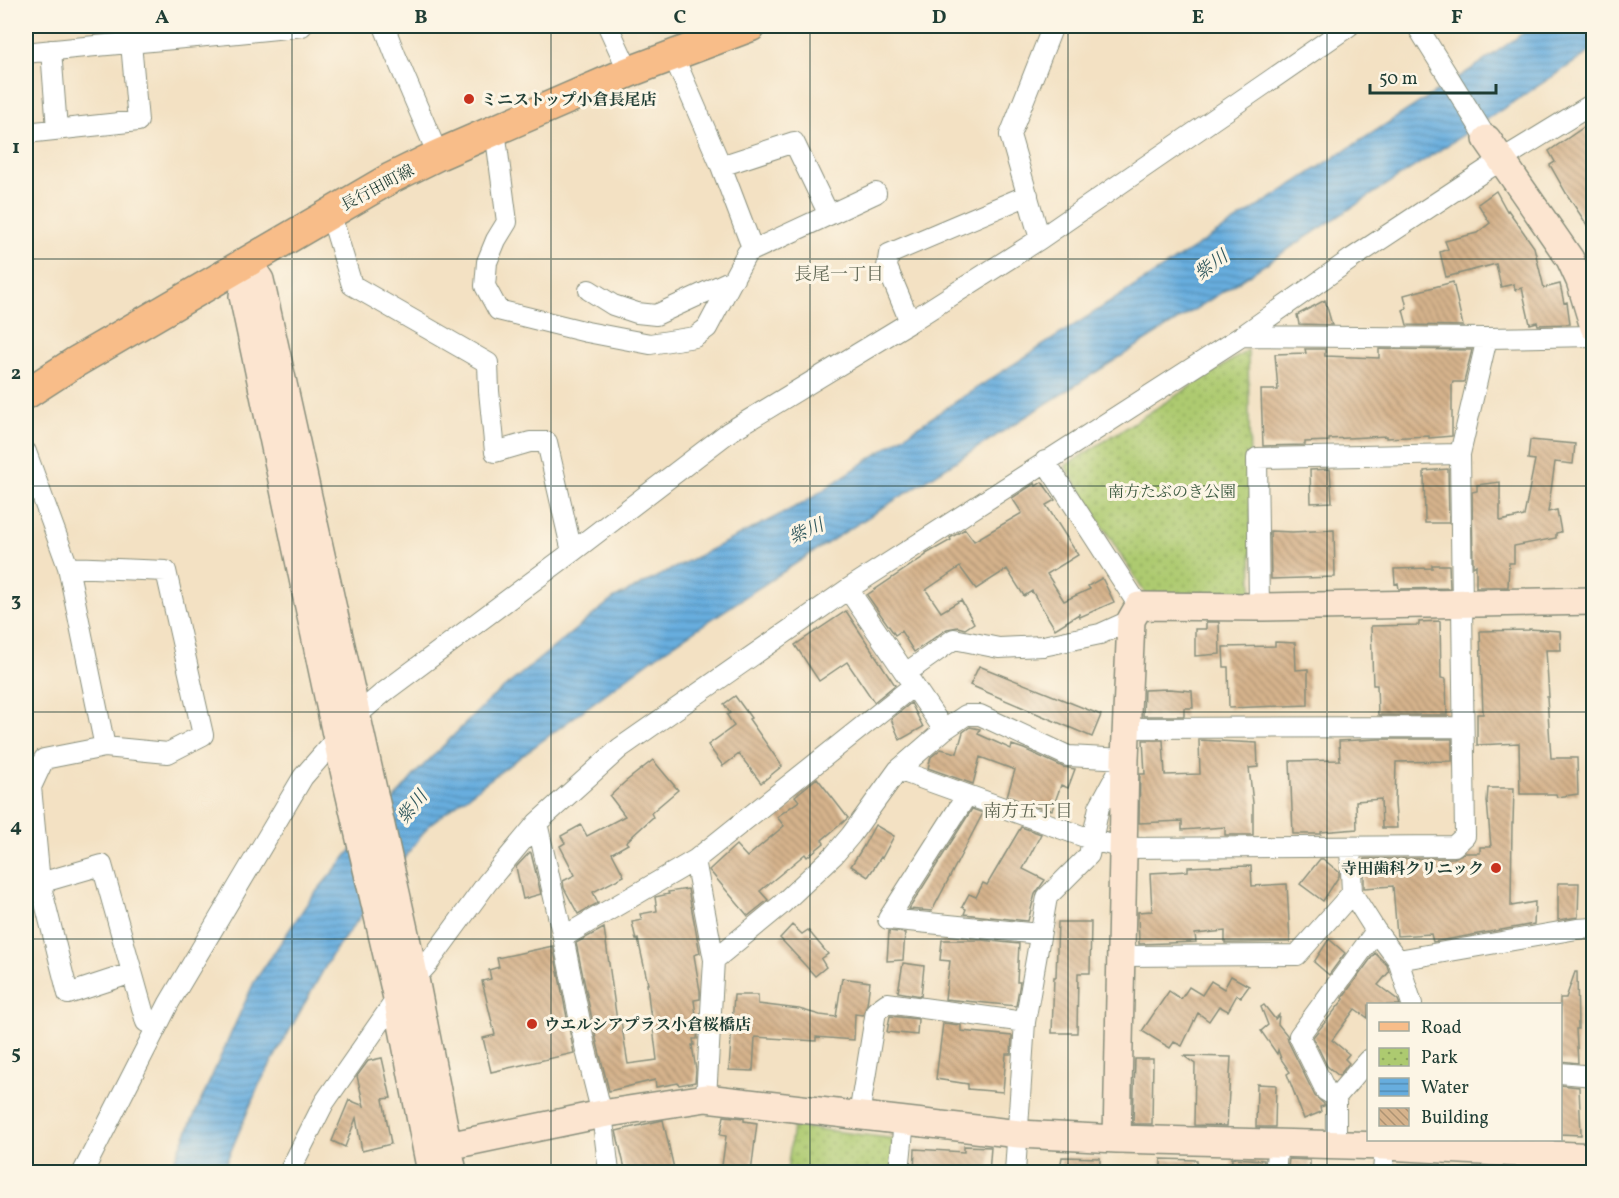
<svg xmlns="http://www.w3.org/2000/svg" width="1619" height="1198" viewBox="0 0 1619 1198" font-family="Vollkorn,'Noto Serif JP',serif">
  <defs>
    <pattern id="park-dots" width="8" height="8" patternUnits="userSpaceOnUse" patternTransform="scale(1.5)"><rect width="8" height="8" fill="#adca70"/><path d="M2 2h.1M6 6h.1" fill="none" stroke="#8ca55d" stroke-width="1.8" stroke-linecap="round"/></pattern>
    <pattern id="water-rules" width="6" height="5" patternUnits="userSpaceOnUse" patternTransform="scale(1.5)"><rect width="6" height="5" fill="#67adde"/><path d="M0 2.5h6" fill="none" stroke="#548eb5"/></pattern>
    <pattern id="building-back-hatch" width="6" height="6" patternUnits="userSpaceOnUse" patternTransform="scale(1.5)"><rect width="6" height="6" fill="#d6b38c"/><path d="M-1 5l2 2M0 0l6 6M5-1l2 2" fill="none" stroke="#ad9373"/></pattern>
  </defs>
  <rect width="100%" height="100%" fill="#fcf5e5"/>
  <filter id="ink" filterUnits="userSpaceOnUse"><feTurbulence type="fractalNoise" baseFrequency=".0167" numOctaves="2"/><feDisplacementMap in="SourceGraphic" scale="12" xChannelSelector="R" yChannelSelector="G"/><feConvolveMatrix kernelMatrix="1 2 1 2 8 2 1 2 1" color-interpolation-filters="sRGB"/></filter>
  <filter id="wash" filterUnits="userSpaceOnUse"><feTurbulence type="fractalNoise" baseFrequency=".008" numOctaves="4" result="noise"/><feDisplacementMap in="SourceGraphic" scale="24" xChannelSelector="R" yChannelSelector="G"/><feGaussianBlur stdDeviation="1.35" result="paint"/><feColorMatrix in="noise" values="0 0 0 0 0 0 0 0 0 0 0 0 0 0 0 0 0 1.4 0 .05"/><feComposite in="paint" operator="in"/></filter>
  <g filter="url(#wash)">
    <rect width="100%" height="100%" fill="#f3e1c3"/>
    <path fill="url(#park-dots)" stroke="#668452" stroke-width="1.5" d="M1248,350L1252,597L1146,595L1065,466Z
      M793,1126L896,1139L893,1172H787Z"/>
    <path fill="url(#water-rules)" stroke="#437589" stroke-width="1.5" d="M1533,26H1593V50L1241,280L807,556L659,654L430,824L333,953L259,1085L222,1172H169L254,982L311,898L416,773L489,700L613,599L805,502L958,400L1481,63Z"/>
    <g id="blocks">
      <path fill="url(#building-back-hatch)" d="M1593,121V234L1566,193L1550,165L1555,162L1549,151Z
        M1496,191L1507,211L1508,210L1534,247L1544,288L1560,284L1564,303L1567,302L1570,324L1538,325L1537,322L1530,324L1522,288L1515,290L1514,284L1501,287L1496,264L1446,277L1440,252L1448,249L1445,241L1477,233L1490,223L1478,204Z
        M1453,282L1463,326L1407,325L1403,310L1407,308L1404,295Z
        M1325,300L1332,325L1299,324L1297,315Z
        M1305,349H1325V356L1379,358V349L1472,350L1464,382H1453L1452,385V436L1429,438V436L1386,438V436L1329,439V441L1305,442V445L1263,446L1261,390H1278L1275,354L1306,353Z
        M1530,440L1575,444L1573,464L1555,462L1548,512L1557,510L1561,532L1556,533V538L1514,546V563H1509L1508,587H1476V565L1473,567L1472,492L1477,491V485L1500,482V521L1524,516L1535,460L1528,459Z
        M1330,469L1332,502L1311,503L1310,470Z
        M1448,469L1449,523H1425L1424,471Z
        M1042,482L1055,500L1046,505L1078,555L1047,574L1064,601L1090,589L1088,586L1102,578L1114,602L1080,617L1079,614L1055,629L1032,591L1024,596L1007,569L976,589L960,567L926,590L941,612L961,600L974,623L965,629L958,627L947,629L914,652L901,631L895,635L867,595L926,555V554L951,540L950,538L965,529L974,541L1022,513L1012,498L1035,483L1036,486Z
        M1334,530L1335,577L1271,579L1270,531L1292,532Z
        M1432,565H1449L1450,588L1399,589L1398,583L1395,584L1394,569L1432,568Z
        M846,611L895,685L874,702L847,662L819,681L795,645Z
        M1440,621L1441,678L1446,679L1447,715H1378L1377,685H1373L1371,626L1419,625V622Z
        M1206,622H1219L1220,654L1195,656V629H1206Z
        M1529,629L1560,631L1561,650H1546L1549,697H1547L1551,758H1577L1578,794L1557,797L1556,794H1520L1519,743L1477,745V714H1483L1480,631L1529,630Z
        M1275,642L1295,643L1296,670L1308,669V705L1229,708L1228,667H1224L1223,647L1275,646Z
        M979,666L1101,715L1092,737L970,685Z
        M1169,689L1192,691L1193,708H1184V716H1143L1144,690Z
        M735,696L751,718L749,719L782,766L761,783L739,754L723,766L708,745L734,726L727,715L730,713L724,704Z
        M911,703L923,727L900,740L891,719Z
        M970,727L980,729L978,734L1011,749L1012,745L1024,749L1063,767L1075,769L1068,788L1061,785L1052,810L1040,808L1007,796L1015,770L980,757L973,784L928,768L931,757L941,749L957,753L963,732Z
        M1379,739H1452V761L1396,762L1395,804L1397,828H1382L1381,799L1356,801L1357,829L1321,832V834H1293L1290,761L1340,760L1339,741Z
        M1143,740H1163L1165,775L1200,774L1199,740L1257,743L1258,767L1249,768L1253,803V835H1225V827L1182,830V821L1139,823L1140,774H1145Z
        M653,760L678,790L651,813L653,817L626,842L628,844L612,853L624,876L593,892L598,903L578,914L564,888L563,881L575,875L560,846L565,843L561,836L581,825L587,836L625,816L610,796L625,782Z
        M817,778L848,818L822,840L824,843L807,857L805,854L760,891L768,900L748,916L709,870L736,845L747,857L784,826L777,817L799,801L795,796Z
        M1488,788H1514L1513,823H1512L1511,906L1535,902L1534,924L1433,942L1431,934L1397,936L1393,886L1364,888V859L1454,858L1464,853H1480V847H1491L1487,801Z
        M972,809L983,813L932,911L909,909Z
        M875,825L894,836L882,858L881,857L868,877L851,866L863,847Z
        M1021,827L1041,834L1023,869L1045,880L1035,894L1028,921L964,914L966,909L962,907L969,894L976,897L983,883L987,885Z
        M530,852L531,853L541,894L523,899L516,867Z
        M1320,859H1323L1339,872V876L1323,901L1300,884Z
        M1211,866V867L1251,866L1252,886L1287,884L1290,942L1225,943V931L1195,934L1196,942L1139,944L1138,912L1152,911L1150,873L1188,871V867Z
        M1558,883H1579L1578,917L1558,920Z
        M688,889L700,953L694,955L700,991V999L694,1000L698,1030L697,1039H693L694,1045H692L696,1070L695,1082L679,1085L678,1083L656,1087L655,1080L609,1091L597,1043L576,943L604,928L617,1021H621L628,1064L657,1060L651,1011L650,1012L647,984H648L638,939L636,940L632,922L642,920L640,914L657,911L655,897L669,894L668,892Z
        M1058,922H1091L1090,973H1078L1077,1033H1052L1054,977H1056Z
        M792,925L802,934L808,930L828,954L821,959L826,967L815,976L780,938Z
        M889,931L905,933L903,960L887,961Z
        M1329,939L1345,953L1329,975L1314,962Z
        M942,940H981L1019,944L1017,982H1020L1016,1006L945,999L950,961L940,960Z
        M553,946L574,1053L491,1072L483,1038L495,1035L482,981L491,979L489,970L499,967L497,958Z
        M1375,953L1387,965L1389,972L1378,985L1398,1000L1400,1005H1368V1018L1355,1009L1332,1040L1349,1054L1345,1059L1349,1063L1339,1076L1327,1066L1313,1037L1344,999L1342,998Z
        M903,963L924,966L921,996L898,992Z
        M1575,972H1577L1578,1029H1576L1578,1063L1560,1061V998H1566Z
        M1231,976L1249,986L1241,997L1237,995L1228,1011L1219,1006L1209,1021L1198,1013L1182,1046L1174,1042L1170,1048L1142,1031L1169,991L1181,999L1189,987L1202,995L1211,981L1224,989Z
        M842,978L870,982L867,1004L863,1015L855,1014L854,1040L816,1037V1041L755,1037L753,1071L729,1070L734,995H758V1004L799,1009L820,1015L836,1017Z
        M1264,1005L1275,1019L1279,1015L1278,1024L1287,1035L1288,1041L1315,1096L1324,1104V1106L1320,1107L1321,1112L1304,1119L1287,1074L1290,1072L1281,1059L1278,1050L1277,1054L1261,1031L1268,1025L1261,1007Z
        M890,1016L918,1019L917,1035L887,1032Z
        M943,1023L961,1025V1031L1012,1036L1011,1054H1006L1003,1092L968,1089V1084L936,1079Z
        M1184,1056L1231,1057L1227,1126L1194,1125L1195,1064Z
        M382,1058L391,1098L383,1099L391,1144L362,1151L356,1118L345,1147L332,1141L349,1100L364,1106L357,1076L368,1061Z
        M1135,1059H1153L1152,1124H1133Z
        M1257,1084L1276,1085L1275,1127H1256Z
        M1560,1085L1579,1087L1581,1135L1560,1134Z
        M724,1116L744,1118V1121L757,1123L751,1173H721L726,1136L720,1135Z
        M663,1120L675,1173H626L616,1131Z
        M964,1146L991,1147L989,1173H914L915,1149L964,1152Z
        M1062,1157L1100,1158V1173H1059Z
        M1232,1158L1264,1160L1263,1173H1231Z
        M1161,1159L1197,1160V1173H1161Z
        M1289,1159L1310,1160V1173H1287Z"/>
    </g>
  </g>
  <g filter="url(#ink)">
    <use href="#blocks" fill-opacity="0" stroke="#898f7c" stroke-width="1.5"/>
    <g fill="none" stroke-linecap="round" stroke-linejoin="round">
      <defs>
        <path id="street" d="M384,26L395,54L438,155
          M608,26L629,72
          M1417,26L1487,139
          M51,50L57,129
          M26,53C118,43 210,37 302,26
          M673,55L721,166
          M495,130L507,222L496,240L487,262L485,286L498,310L587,332L650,344L695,337L707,328L747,253L876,193
          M26,133L138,121L131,43
          M1040,239L1010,135L1053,26
          M753,250L721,166L794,142L829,215
          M589,290L613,305L637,313L656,315L734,279
          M910,322L887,267L889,254L1028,195
          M1242,336L1487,338L1594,336
          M26,452L68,567L105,747L44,759L31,787L40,883L26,886
          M1045,461L1139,606
          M572,552L729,432L910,322L1040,239L1349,26
          M68,567L166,571L203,735L168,753L105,747
          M848,589L944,730
          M1259,607L1257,458L1460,454L1487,338
          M906,673L954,639L999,648L1043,646L1100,634L1131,620
          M1126,728L1462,727
          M898,770L1093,840L1123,848L1454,846L1465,836L1460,454
          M967,795L888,919L1040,934
          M537,823L563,937L585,1046L602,1114L609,1172
          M1350,848L1352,893L1376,931L1398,960L1412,1004
          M695,860L714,960
          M563,937L695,860L913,686
          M1120,956L1297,955L1352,893
          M1398,960L1577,929L1594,928
          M132,973L68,994L40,883L102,865L146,1022
          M1560,1073L1594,1076
          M1336,1097L1326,1091L1299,1036L1376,931
          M706,1098L714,960L781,905L834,855L851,835L898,770L944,730L966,715H980L1068,756L1125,759L1099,807L1089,855L1047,897L1025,1022L1015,1172
          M859,1115L876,1011L887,1003L1025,1022
          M1336,1145V1097L1368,1060
          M83,1172L169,1003L303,777L357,715L383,693L572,552L547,442H530L495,452L489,391L488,363L352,285L330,212
          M289,1172L324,1103L397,998L427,965L487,883L537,823L620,748L848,589L1242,336L1351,259L1501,160L1594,103
          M899,1172L904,1121
          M1275,1172L1278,1144
          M1383,1172L1385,1146"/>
        <path id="secondary" d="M1487,139L1570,259L1580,281L1594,327
          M248,262L260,280L415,979L453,1172
          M248,262L243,296L340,753L397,998L431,1172
          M1117,1139L1125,759L1131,620L1139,606L1259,607L1594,601
          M428,1152L448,1146L602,1114L706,1098L1019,1134L1117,1139L1385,1146L1594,1157"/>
        <path id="primary" d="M26,394L74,363L391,178L438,155L629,72L751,26"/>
      </defs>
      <use href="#street" stroke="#898f7c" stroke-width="22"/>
      <use href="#secondary" stroke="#898f7c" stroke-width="30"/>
      <use href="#primary" stroke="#898f7c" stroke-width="33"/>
      <use href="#street" stroke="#fff" stroke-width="20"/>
      <use href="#secondary" stroke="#fce5d0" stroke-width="27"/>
      <use href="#primary" stroke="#f8bd89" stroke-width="30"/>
    </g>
  </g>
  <path fill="none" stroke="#1f3d34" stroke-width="1.5" stroke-opacity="0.55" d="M292,26V1172M551,26V1172M810,26V1172M1068,26V1172M1327,26V1172M26,259H1594M26,486H1594M26,712H1594M26,939H1594"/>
  <g fill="#c8321e" stroke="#fcf5e5" stroke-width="2">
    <circle cx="469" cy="99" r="6"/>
    <circle cx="1496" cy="868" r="6"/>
    <circle cx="532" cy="1024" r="6"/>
  </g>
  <g text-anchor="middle" stroke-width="6" stroke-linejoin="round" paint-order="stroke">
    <g font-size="16" font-weight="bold" fill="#1f3d34" stroke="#fcf5e5" text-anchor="start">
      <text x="481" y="105">ミニストップ小倉長尾店</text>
      <text x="1484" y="874" text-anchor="end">寺田歯科クリニック</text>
      <text x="544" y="1030">ウエルシアプラス小倉桜橋店</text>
    </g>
    <g font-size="16" fill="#1f3d34" stroke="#fcf5e5">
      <text transform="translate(377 187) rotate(-28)" y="6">長行田町線</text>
    </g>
    <g font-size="16" fill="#3b5940" stroke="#fcf5e5">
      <text x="1172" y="497">南方たぶのき公園</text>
    </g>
    <g font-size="18" font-style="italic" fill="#31595e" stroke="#fcf5e5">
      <text transform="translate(1211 265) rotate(-36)" y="6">紫川</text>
      <text transform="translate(806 531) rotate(-24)" y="6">紫川</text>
      <text transform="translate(412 807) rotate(-51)" y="6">紫川</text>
    </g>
    <g font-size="18" fill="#5f6653" stroke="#fcf5e5">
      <text x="839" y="280">長尾一丁目</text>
      <text x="1028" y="817">南方五丁目</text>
    </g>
  </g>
  <rect width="1619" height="1198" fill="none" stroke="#fcf5e5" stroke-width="66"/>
  <rect x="1367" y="1003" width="195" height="138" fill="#fcf5e5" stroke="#a4ab9e" stroke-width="1.5"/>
  <rect x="1379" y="1022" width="30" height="9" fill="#f8bd89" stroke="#a4ab9e" stroke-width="1.5"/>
  <text x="1421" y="1033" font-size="18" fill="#1f3d34">Road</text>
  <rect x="1379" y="1048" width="30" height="18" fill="url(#park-dots)" stroke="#a4ab9e" stroke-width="1.5"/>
  <text x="1421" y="1063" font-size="18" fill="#1f3d34">Park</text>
  <rect x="1379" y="1078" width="30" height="18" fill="url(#water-rules)" stroke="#a4ab9e" stroke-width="1.5"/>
  <text x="1421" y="1093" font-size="18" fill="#1f3d34">Water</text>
  <rect x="1379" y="1108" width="30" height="18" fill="url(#building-back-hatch)" stroke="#a4ab9e" stroke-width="1.5"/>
  <text x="1421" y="1123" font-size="18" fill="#1f3d34">Building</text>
  <path d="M1370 84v9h126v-9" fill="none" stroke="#1f3d34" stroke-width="3"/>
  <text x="1379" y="84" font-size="18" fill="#1f3d34" stroke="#fcf5e5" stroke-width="4.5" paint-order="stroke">50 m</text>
  <rect x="33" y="33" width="1553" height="1132" fill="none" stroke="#1f3d34" stroke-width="2"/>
  <g font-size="20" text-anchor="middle" font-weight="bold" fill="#1f3d34">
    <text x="162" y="23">A</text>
    <text x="421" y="23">B</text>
    <text x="680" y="23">C</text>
    <text x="939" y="23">D</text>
    <text x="1198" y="23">E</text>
    <text x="1457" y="23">F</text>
    <text x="16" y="153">1</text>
    <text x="16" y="379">2</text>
    <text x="16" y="606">3</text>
    <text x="16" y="832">4</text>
    <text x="16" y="1059">5</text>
  </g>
</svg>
